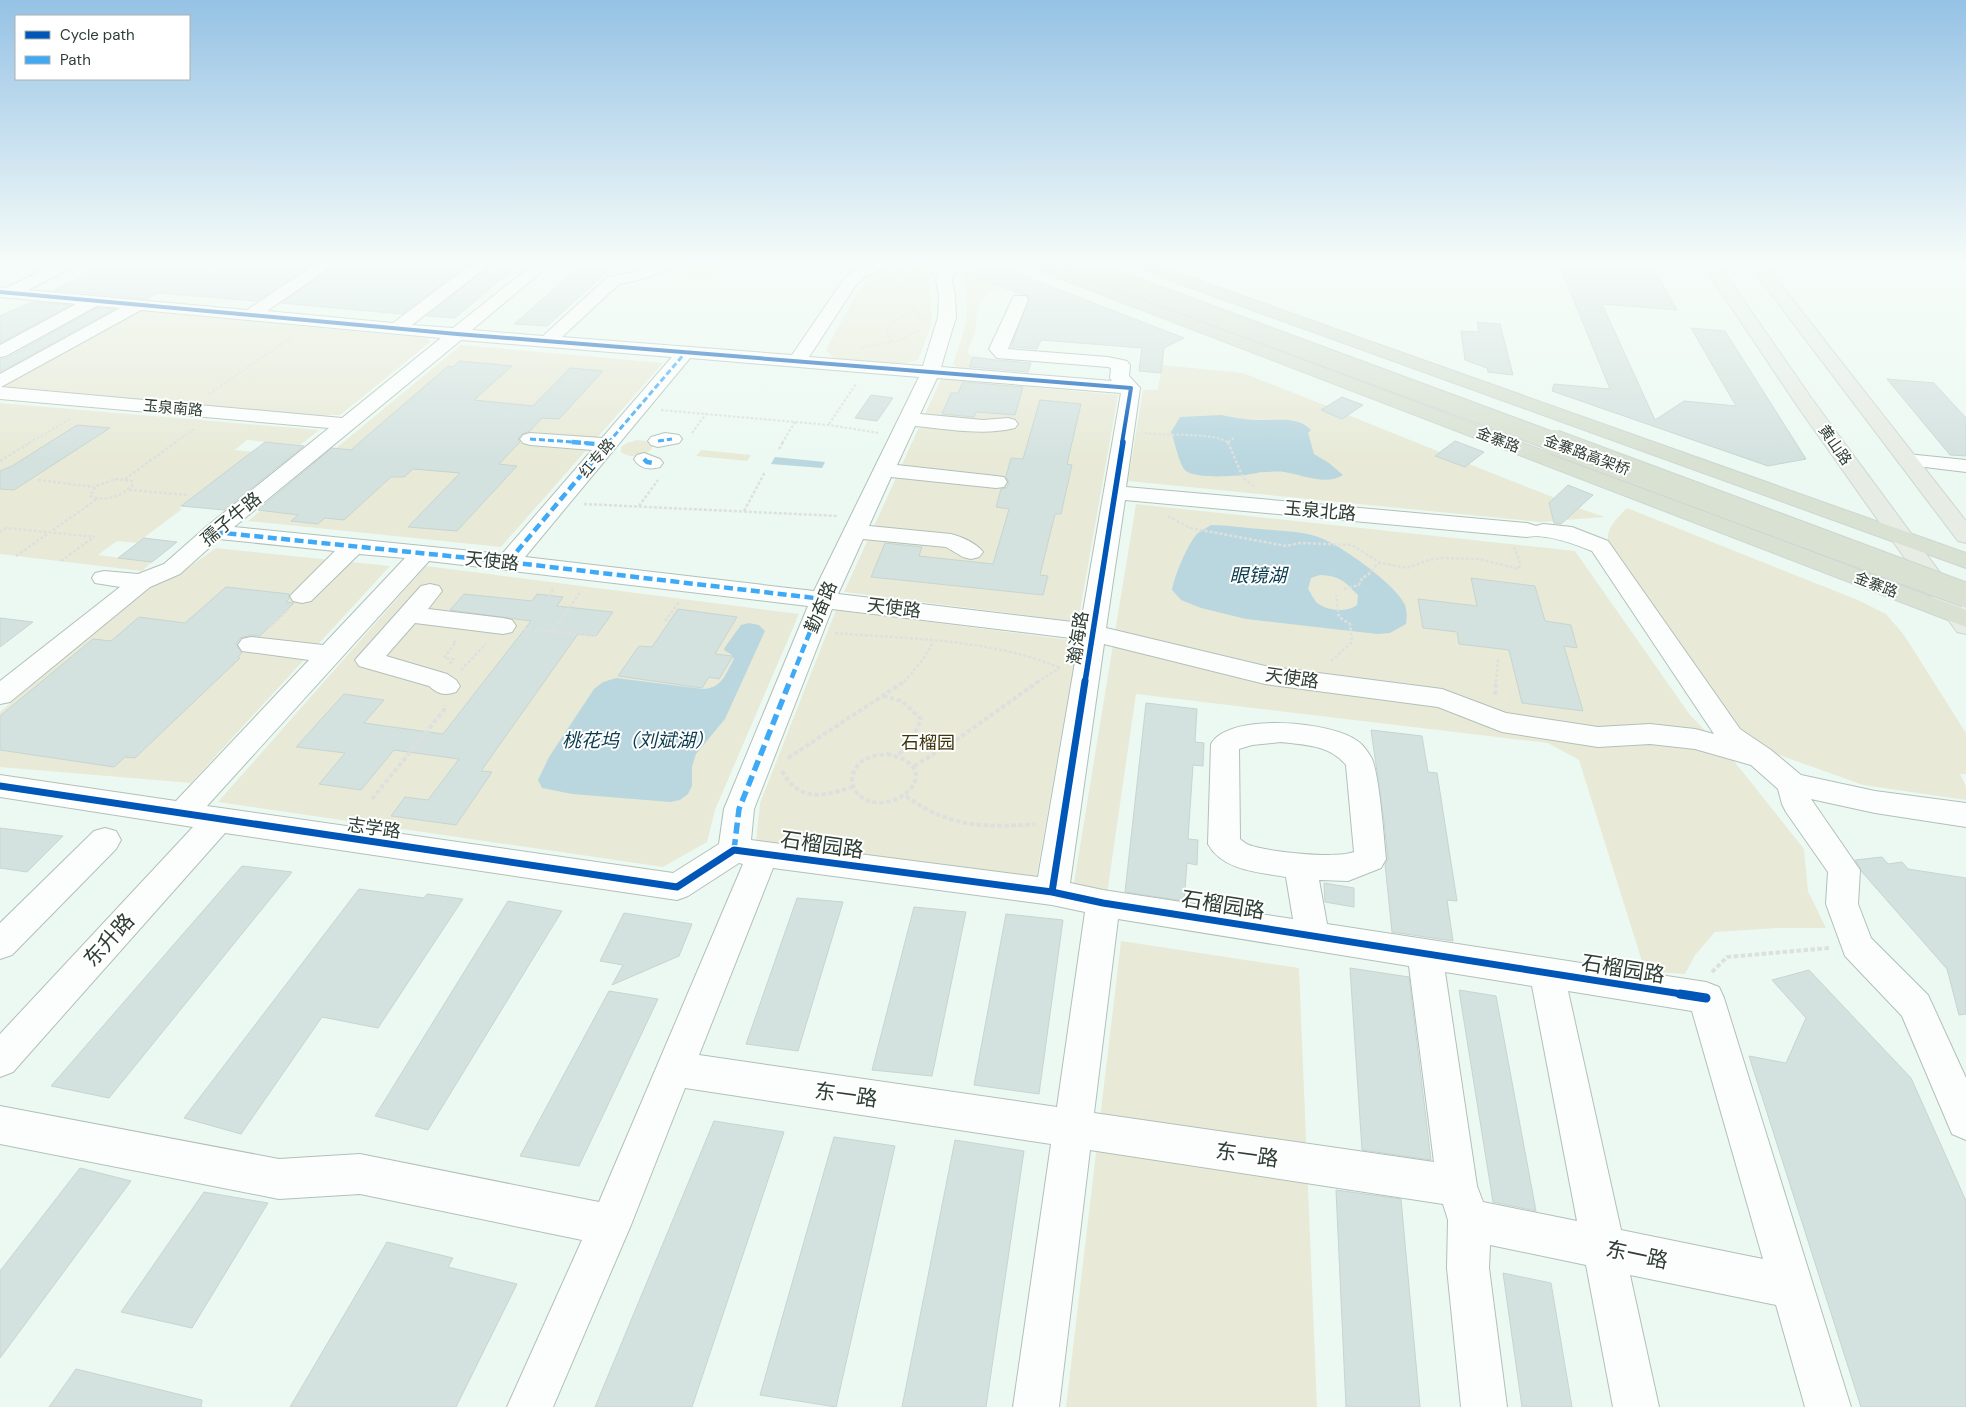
<svg xmlns="http://www.w3.org/2000/svg" width="1966" height="1407" viewBox="0 0 1966 1407" font-family="'DM Sans','Noto Sans SC',sans-serif">
  <rect width="100%" height="100%" fill="#ecf9f2"/>
  <path fill="#e8ead7" d="M683,262H738L702,281L664,272Z
    M915,262H936L930,279L932,323L918,360C892,368 863,362 836,361L826,350C833,337 840,323 848,310C861,286 876,251 909,272Z
    M955,262H988L972,269L999,280L992,283L1004,287L986,295L978,307L975,333L967,352L973,357L967,370L958,368L953,364C959,346 966,329 967,310C968,294 960,280 966,263Z
    M140,311L427,338L430,342L340,415H313L5,388L4,383L128,313Z
    M461,345L663,363L501,547L248,521Z
    M1162,365L1243,373L1327,406L1321,410L1342,419L1348,415L1440,452L1436,456L1465,467L1469,464L1555,498L1576,511L1578,508L1605,517L1540,522L1128,481L1143,390H1158Z
    M941,379L1118,395L1078,622L844,592Z
    M0,403L319,430L300,445L247,440L235,450L255,452L213,485L209,484L179,508L182,509L137,543L117,541L98,555L152,562L142,571L0,554Z
    M637,440L647,441L653,445L651,450C642,457 630,459 621,452V447L627,443Z
    M701,450L751,455L747,461L696,456Z
    M1136,504L1575,551L1690,715L1730,756L1804,849L1808,891L1826,928H1778L1715,932L1695,955L1685,974L1645,971L1579,760L1548,743L1136,694L1107,894L1074,883Z
    M1627,508L1858,600L1886,614L1904,635L1966,733V774H1960L1966,786V800L1863,785L1771,752L1744,736L1610,549C1603,531 1614,521 1627,508Z
    M216,548L390,566L191,783L0,767V712L146,590L185,570Z
    M426,566L799,614L715,810L707,842L663,867L218,802Z
    M836,610L1078,641L1036,879L756,842L760,803Z
    M1121,941L1299,968L1317,1407H1066Z"/>
  <path fill="#bad7e0" fill-rule="evenodd" d="M1221,415C1233,417 1245,420 1257,420C1274,421 1298,415 1311,430L1308,433L1314,454L1329,463L1343,475C1326,486 1303,475 1284,472C1278,471 1271,472 1265,472C1258,472 1253,474 1246,475C1233,476 1197,479 1186,471C1179,465 1175,442 1171,432L1180,417Z
    M775,457L825,462L822,468L771,464Z
    M1211,525C1228,525 1244,528 1261,529C1279,531 1298,531 1315,536C1336,541 1397,585 1405,605C1407,612 1407,618 1406,624L1390,633L1377,634L1246,619L1201,608L1181,600L1172,590C1174,577 1188,543 1197,534C1201,530 1207,528 1211,525ZM1320,575C1340,576 1344,581 1358,595L1357,605C1347,613 1328,611 1317,603C1314,600 1311,593 1308,589L1311,578Z
    M749,623L759,625L765,631L725,719L696,754L692,767V786L688,794L680,800L670,802L572,794L542,788L538,780L549,757L594,689L603,682L616,678L703,689C722,688 725,675 734,659L732,655L724,650L725,647L741,625Z"/>
  <path fill="#d4e2df" stroke="#c6d5d2" d="M111,262H167L247,268L252,265L281,267L290,262H316L257,301L157,293L147,299L54,290Z
    M339,262H471L402,314L281,303Z
    M494,262H522L455,318L427,316Z
    M585,262H618L547,326L514,324Z
    M980,262H988L1184,338L1164,348L1161,373L1139,371L1142,348L1041,340L1037,349L1011,347L1029,298L1026,294H1021L975,276Z
    M1558,262H1650L1677,310L1602,304L1655,420L1684,401L1736,406L1691,328L1725,331L1806,459L1768,466L1552,391L1554,384L1610,389Z
    M32,302L70,305L0,343V316Z
    M97,308L114,309L0,372V359L7,358Z
    M1477,322L1500,324L1513,375L1488,372L1487,368L1465,360L1461,331L1479,332Z
    M973,357L997,360L1031,363L1028,372L969,367Z
    M459,361L512,366L474,400L533,406L570,368L603,371L559,419L542,418L530,431L522,434L518,439L520,442L499,464L517,466L457,531L408,527L460,473L413,469L404,477H391L344,520L325,518L318,524L291,521L298,515L258,510L332,448L351,450L448,366L453,367Z
    M1887,379L1934,383L1966,418V456L1950,455Z
    M963,382L1023,387L1015,415L976,412L974,417L942,414L951,393H958Z
    M871,395L893,398L877,421L855,418Z
    M1342,397L1363,405L1342,419L1321,410Z
    M1040,400L1081,404L1067,464L1072,465L1061,514H1055L1040,575L1048,576L1043,595L871,577L885,543L922,547L919,556L993,564L1009,509L996,507L1001,489L1006,488L1009,483L1006,476L1011,458L1023,459Z
    M77,425L110,428L14,490L0,489V471L12,466Z
    M1455,441L1484,452L1465,467L1435,456Z
    M265,442L304,446L224,510L181,506Z
    M1568,485L1593,495L1561,524L1554,523L1549,503Z
    M144,538L177,542L152,562L118,558Z
    M1471,578L1535,586L1545,621L1571,625L1577,648L1564,646L1583,711L1522,703L1509,650L1459,644L1457,632L1423,628L1418,599L1477,606Z
    M226,587L289,594V599L286,602L294,603L260,636L251,635L240,638L236,644L242,653L238,657L240,658L135,758L125,757L114,767L0,750V716L93,639L111,641L139,617L185,623Z
    M464,594L532,601L537,594L563,597L557,606L613,612L596,636L578,634L481,771L492,772L456,825L391,816L405,797L428,800L459,759L394,750L361,790L319,784L345,753L296,747L344,694L384,700L364,723L443,734L531,621L450,610Z
    M678,609L737,617L715,654L733,656L719,679L709,677L702,688L618,676L639,646L652,647Z
    M0,618L33,622L0,647Z
    M1146,703L1197,709L1195,742L1204,743L1203,766L1193,765L1188,839L1198,840L1197,865L1187,863L1184,901L1125,892Z
    M1371,730L1422,736L1428,772L1437,773L1457,901L1447,900L1453,941L1392,932L1385,864L1388,859L1384,821Z
    M0,828L63,836L27,872L0,868Z
    M1882,857L1888,864L1902,862L1908,869L1966,878V1014L1959,1015L1947,969L1862,872L1855,860Z
    M242,866L292,872L109,1098L51,1086Z
    M1324,883L1354,888V907L1325,902Z
    M359,889L424,898L427,894L463,899L378,1028L322,1017L241,1134L184,1118Z
    M797,898L843,902L798,1051L746,1044Z
    M508,901L562,911L428,1130L375,1116Z
    M914,907L966,912L932,1076L872,1070Z
    M624,913L692,924L679,956L612,985L623,965L600,961Z
    M1006,914L1063,920L1039,1094L974,1085Z
    M1350,968L1409,977L1431,1160L1362,1150Z
    M1809,970L1911,1078L1966,1201V1407H1861L1749,1056L1786,1063L1806,1018L1772,980Z
    M1459,990L1496,996L1536,1211L1493,1202Z
    M609,991L658,999L579,1166L520,1156Z
    M714,1121L784,1132L692,1407H595Z
    M834,1137L895,1146L836,1407L760,1395Z
    M955,1140L1024,1151L986,1407H902Z
    M80,1168L131,1181L0,1358V1271Z
    M1336,1190L1401,1199L1420,1407H1346Z
    M204,1192L268,1203L192,1328L121,1312Z
    M387,1242L453,1258L448,1267L517,1284L456,1407H290Z
    M1503,1273L1551,1283L1572,1407H1522Z
    M76,1369L202,1400L201,1407H49Z"/>
  <g fill="none" stroke-linecap="round" stroke-linejoin="round">
    <defs>
      <path id="minor" d="M60,262H80L77,265L28,290L247,310L319,262H337L334,265L267,311L393,323L474,262H492L489,265L412,325L453,328L536,262H553L472,330L543,336L608,277L633,272L659,262H680L677,265L643,279L619,284L562,337L792,355L844,279C861,263 872,262 895,262L892,265L867,275L856,285L809,357L923,366L938,317L939,296L936,280L942,262H958L952,280L955,296L956,317L941,367L1112,381L1110,378L1111,368L1108,367L997,358L989,349L1012,300L1014,296H1026L1028,300L1008,349L1108,357L1127,361L1130,365L1129,376L1140,388L1126,487L1527,523L1536,526L1543,524L1572,527L1608,541L1740,729L1771,750L1801,775L1875,791L1966,803V827L1875,813L1811,799L1860,870L1858,904L1871,938L1928,995L1966,1078V1140L1952,1134L1902,1016L1845,956L1826,904L1828,872L1786,812L1782,804L1778,789L1751,765L1695,749L1650,744L1598,747L1502,732L1438,707L1265,684L1104,644L1070,883L1103,890L1293,919L1286,877C1259,872 1223,871 1208,844L1211,744C1229,712 1333,721 1359,742C1363,745 1368,752 1371,757C1379,770 1384,839 1386,859L1381,868L1348,881L1319,880L1327,924L1706,982L1719,987L1724,998L1851,1407H1805L1776,1305L1630,1275L1659,1407H1613L1586,1265L1490,1245L1489,1268L1507,1407H1461L1447,1268L1448,1220L1443,1204L1090,1150L1059,1407H1013L1051,1144L685,1088L631,1225L553,1407H507L582,1240L360,1194L279,1199L0,1144V1106L279,1159L360,1154L599,1202L743,864L739,863L688,896L677,900L225,833L13,1072L0,1077V1034L193,827L0,797V775L176,801L309,660L242,651L238,645L242,639L251,637L323,645L405,558L359,554L311,601L302,603L293,601L290,596L335,551L219,539L180,574L150,587L10,702L0,704V681L120,587L95,583L92,578L95,573L104,571L138,574L164,564L206,527L329,428L0,399V374L120,308L97,306L6,356L0,357V345L76,304L0,297V287L6,288ZM141,310L441,338L342,418L1,387ZM461,340L672,357L602,438L530,433L523,435L520,439L523,443L530,445L592,450L502,554L234,527ZM690,358L919,377L814,591L525,557ZM937,378L1121,393L1081,623L838,594L863,539L946,547L963,557L971,559L979,557L983,552C976,543 962,537 951,534L869,526L891,477L996,488L1004,487L1007,482L1004,477L996,476L897,465L915,426C948,429 983,436 1015,428L1018,424L1015,420L1008,418L983,420L920,414ZM1125,500L1527,537C1544,533 1575,544 1592,551L1714,734L1695,729L1650,724L1598,727L1506,713L1442,689L1265,666L1106,628ZM429,561L808,606L724,809L719,844L673,873L207,806ZM832,609L1079,639L1038,877L751,840L754,809ZM1281,742C1305,745 1330,745 1346,765L1354,852C1336,859 1268,852 1249,845C1246,844 1243,841 1240,839L1239,749L1252,745ZM773,868L1052,905L1085,912L1057,1107L699,1055ZM1118,919L1409,966L1434,1162L1094,1113ZM1445,972L1532,986L1577,1221L1483,1202L1477,1186ZM1568,991L1692,1011L1763,1259L1621,1230Z
        M665,433L679,435L682,439L679,443L658,447L651,445L648,441L651,437Z
        M644,453L660,459L663,463L660,467C649,470 640,469 634,459L637,455Z
        M1907,454L1966,460V472L1900,464L1897,460L1900,456Z
        M430,584L439,586L442,591L428,609L503,618L512,620L516,626L512,632L503,634L415,623L386,656L447,674L456,680L460,686L456,692C444,696 438,694 429,686L359,666L355,660L421,586Z
        M105,828L116,831L121,840L116,849L12,955L0,959V923L94,831Z"/>
      <path id="major" d="M1701,262H1717L1812,399L1966,608V634L1957,632L1798,407Z
        M1747,262H1763L1966,521V543L1958,541Z"/>
      <path id="highway" d="M1022,262H1043L1966,610V627L1025,265Z
        M1125,262H1147L1966,553V568L1128,265Z"/>
    </defs>
    <use href="#minor" stroke="#b2c0b9" stroke-width="2"/>
    <use href="#major" stroke="#ced6d2" stroke-width="2"/>
    <use href="#highway" stroke="#ced6d2" stroke-width="2"/>
    <path stroke="#dde0de" stroke-width="2" stroke-dasharray="2.5 2" stroke-linecap="butt" d="M899,275L906,276C897,292 914,310 923,323
      M322,304L364,277
      M891,341L886,330L893,321L913,311
      M861,348L901,340L920,329
      M209,394L293,336
      M661,410L829,425L879,433
      M829,424L856,384
      M692,433L706,414
      M1145,433C1168,437 1211,431 1229,443
      M1228,442L1234,438
      M29,443L70,419
      M174,443L196,428
      M782,443L795,422"/>
    <path stroke="#dde0de" stroke-width="2.5" stroke-dasharray="3 2" stroke-linecap="butt" d="M1228,442L1243,478L1254,486
      M779,449L783,442
      M0,461L31,442
      M115,479L132,481V486C120,497 105,502 90,496L96,486Z
      M125,479L176,442
      M38,480L94,487
      M129,490L189,495
      M584,504L838,516
      M639,506L658,480
      M744,511L765,472
      M1168,516L1190,528L1286,546L1300,543L1352,545L1379,562
      M0,532L6,528L95,537
      M16,556L97,499
      M61,561L94,537
      M1344,589L1359,585L1362,578L1368,575L1377,564L1381,563L1407,568L1429,560L1441,558L1479,559L1519,569L1520,563L1514,547
      M549,596L554,588
      M665,621L679,602
      M270,627L289,609
      M524,629L596,636
      M552,632L581,591
      M835,633C908,639 993,639 1060,668
      M1331,661L1352,642L1350,624L1339,617L1336,595
      M450,664L453,659L444,658L456,642H453
      M461,670L486,644
      M904,682L924,658L934,641
      M1037,682L1060,668
      M1496,682L1498,658"/>
    <path stroke="#dde0de" stroke-width="4" stroke-dasharray="4.5 2.5" stroke-linecap="butt" d="M1495,695L1496,681
      M883,696L902,701L921,719L910,745L898,755
      M887,754C893,756 900,757 905,760C939,781 885,819 859,795C846,783 853,764 868,758C874,755 881,755 887,754Z
      M788,758L905,681
      M914,766L952,743L1039,681
      M782,771C799,802 823,797 852,787
      M906,796C947,827 986,828 1035,824
      M372,799L444,710V705
      M1712,972L1727,957L1829,948"/>
    <use href="#minor" fill="#fcfefd" fill-rule="evenodd"/>
    <use href="#major" fill="#e7ede4" fill-rule="evenodd"/>
    <use href="#highway" fill="#d9e1d3" fill-rule="evenodd"/>
    <defs>
      <path id="highway-bridge-far1" d="M1068,262L1557,443"/>
      <path id="highway-bridge" d="M1554,442L1966,595"/>
    </defs>
    <use href="#highway-bridge-far1" stroke="#ced6d2" stroke-width="20" stroke-linecap="butt"/>
    <use href="#highway-bridge" stroke="#ced6d2" stroke-width="26" stroke-linecap="butt"/>
    <use href="#highway-bridge-far1" stroke="#d9e1d3" stroke-width="18"/>
    <use href="#highway-bridge" stroke="#d9e1d3" stroke-width="24"/>
    <path stroke="#3fa9f5" stroke-width="3" stroke-dasharray="6 3" stroke-linecap="butt" d="M530,439L588,443
      M658,441L672,439
      M608,443L685,353"/>
    <path stroke="#3fa9f5" stroke-width="4.5" stroke-dasharray="9 4.5" stroke-linecap="butt" d="M572,442L608,445
      M644,459L647,462L653,463
      M214,532L508,562L823,599L790,682
      M508,562L609,442"/>
    <path stroke="#3fa9f5" stroke-width="5.5" stroke-dasharray="11 5.5" stroke-linecap="butt" d="M734,850L739,809L790,681"/>
    <defs>
      <path id="cycleway-far3" d="M0,292L457,334L1131,388L1122,443"/>
      <path id="cycleway-far2" d="M1085,682L1123,442"/>
      <path id="cycleway-far1" d="M0,786L677,887L734,850L1052,892L1103,903L1688,995
        M1052,892L1085,681"/>
      <path id="cycleway" d="M1680,994L1706,998"/>
    </defs>
    <use href="#cycleway-far3" stroke="#fff" stroke-width="5.5"/>
    <use href="#cycleway-far2" stroke="#fff" stroke-width="8"/>
    <use href="#cycleway-far1" stroke="#fff" stroke-width="10"/>
    <use href="#cycleway" stroke="#fff" stroke-width="12"/>
    <use href="#cycleway-far3" stroke="#0057b8" stroke-width="4"/>
    <use href="#cycleway-far2" stroke="#0057b8" stroke-width="5.5"/>
    <use href="#cycleway-far1" stroke="#0057b8" stroke-width="7"/>
    <use href="#cycleway" stroke="#0057b8" stroke-width="9"/>
  </g>
  <linearGradient id="sky" x2="0" y2="1"><stop stop-color="#95c2e5"/><stop offset="0.57" stop-color="#f6fcf9"/><stop offset="1" stop-color="#f6fcf9" stop-opacity="0"/></linearGradient>
  <rect width="1966" height="459" fill="url(#sky)"/>
  <g text-anchor="middle" stroke-width="4" stroke-linejoin="round" paint-order="stroke">
    <g font-size="15" fill="#2e3e35" stroke="#fff">
      <text transform="translate(173 408) rotate(5)" y="5">玉泉南路</text>
      <text transform="translate(1498 440) rotate(21)" y="5">金寨路</text>
      <text transform="translate(1835 445) rotate(55)" y="5">黄山路</text>
      <text transform="translate(1587 455) rotate(20)" y="5">金寨路高架桥</text>
      <text transform="translate(597 458) rotate(-50)" y="5">红专路</text>
      <text transform="translate(1876 585) rotate(21)" y="5">金寨路</text>
    </g>
    <g font-size="18" fill="#2e3e35" stroke="#fff">
      <text transform="translate(1320 511) rotate(5)" y="6">玉泉北路</text>
      <text transform="translate(231 519) rotate(-40)" y="6">孺子牛路</text>
      <text transform="translate(492 561) rotate(6)" y="6">天使路</text>
      <text transform="translate(821 607) rotate(-67)" y="6">勤奋路</text>
      <text transform="translate(894 608) rotate(7)" y="6">天使路</text>
      <text transform="translate(1078 638) rotate(-81)" y="6">瀚海路</text>
      <text transform="translate(1292 678) rotate(8)" y="6">天使路</text>
      <text transform="translate(374 828) rotate(8)" y="6">志学路</text>
    </g>
    <g font-size="18" fill="#40370d" stroke="#fff">
      <text x="928" y="749">石榴园</text>
    </g>
    <g font-size="19" font-style="italic" fill="#093c4f" stroke="#fff">
      <text x="1258" y="582">眼镜湖</text>
      <text x="638" y="747">桃花坞（刘斌湖）</text>
    </g>
    <g font-size="21" fill="#2e3e35" stroke="#fff">
      <text transform="translate(822 845) rotate(8)" y="7">石榴园路</text>
      <text transform="translate(1223 905) rotate(9)" y="7">石榴园路</text>
      <text transform="translate(109 940) rotate(-48)" y="7">东升路</text>
      <text transform="translate(1623 969) rotate(9)" y="7">石榴园路</text>
      <text transform="translate(846 1095) rotate(8)" y="7">东一路</text>
      <text transform="translate(1247 1155) rotate(8)" y="7">东一路</text>
      <text transform="translate(1637 1255) rotate(12)" y="7">东一路</text>
    </g>
  </g>
  <rect x="15" y="15" width="175" height="65" fill="#ffffff" stroke="#abb2ae"/>
  <rect x="25" y="31" width="25" height="8" fill="#0057b8" stroke="#abb2ae"/>
  <text x="60" y="40" font-size="15" fill="#2e3e35">Cycle path</text>
  <rect x="25" y="56" width="25" height="8" fill="#3fa9f5" stroke="#abb2ae"/>
  <text x="60" y="65" font-size="15" fill="#2e3e35">Path</text>
</svg>
